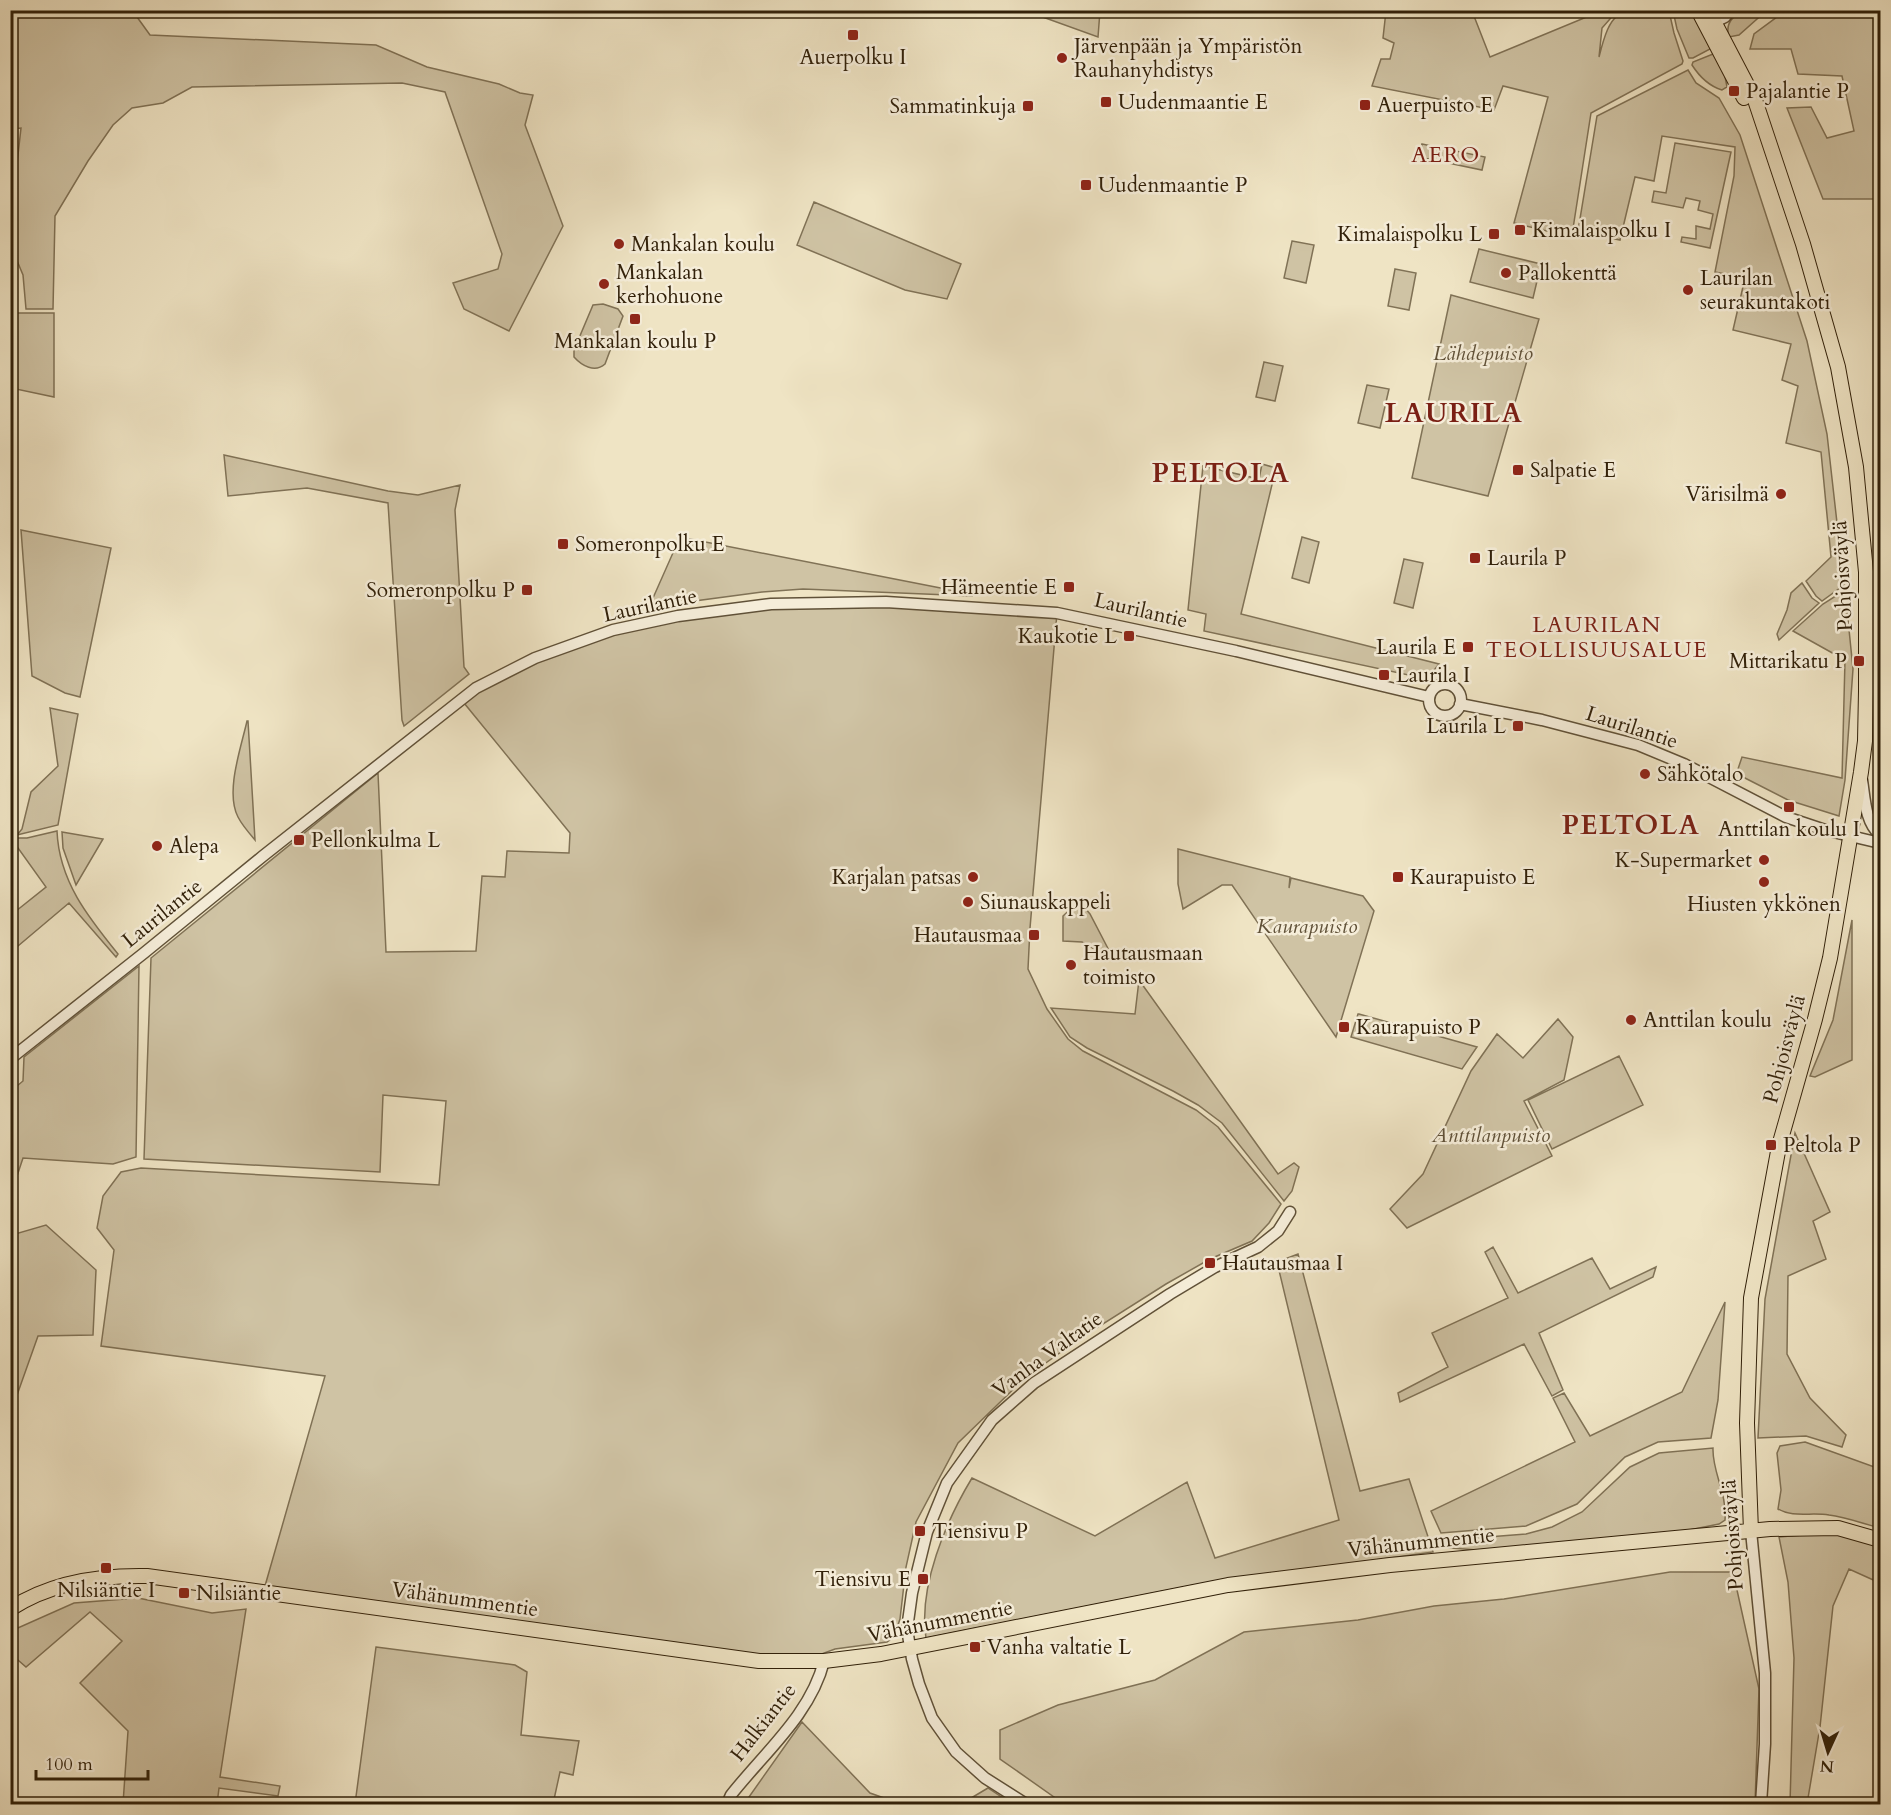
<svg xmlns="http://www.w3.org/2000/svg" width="1891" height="1815" viewBox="0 0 1891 1815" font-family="Cardo,serif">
  <rect width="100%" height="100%" fill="#efe4c4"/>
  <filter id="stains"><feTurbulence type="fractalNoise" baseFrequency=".00333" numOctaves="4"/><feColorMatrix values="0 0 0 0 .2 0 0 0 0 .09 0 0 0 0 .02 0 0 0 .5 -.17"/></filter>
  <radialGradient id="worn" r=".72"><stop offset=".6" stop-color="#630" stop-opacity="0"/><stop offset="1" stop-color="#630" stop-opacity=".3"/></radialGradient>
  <path fill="#cfc3a4" stroke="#807256" stroke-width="1.5" d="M11,10L117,11L137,17L150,35L376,45L427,67L499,84L520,93L533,95L525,125L563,226L509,331L464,309L453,283L498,269L502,254L445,92L402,83L192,87L163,103L132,108L113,125L88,161L55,216L53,309H26L23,275L10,244L11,217L21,128L12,129L11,139Z
    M1866,10L1880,16V199H1823L1787,108L1811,107L1827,138L1854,131L1842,76L1798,74L1791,49H1750L1754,34L1785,11Z
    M1026,11H1100L1098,37Z
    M1386,11H1472L1490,57L1601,11H1617L1602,28L1599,57C1612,5 1619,10 1669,11L1674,33L1683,61L1682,64L1591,113L1572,235L1568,236L1514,223L1548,97L1503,86L1494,110L1372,86L1381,59H1390L1394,43L1383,38Z
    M1673,11H1693L1712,48L1693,58H1689L1677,29Z
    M1744,11H1766L1739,35L1729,37C1725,24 1732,16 1744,11Z
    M1713,54H1715L1724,71L1727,87L1722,90C1709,86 1699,76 1692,65L1693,62Z
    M1688,70L1696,83L1719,98L1740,135L1807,341L1827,434L1844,585L1822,601L1816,596L1806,581L1831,557L1821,452L1786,443L1798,386L1782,380L1791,344L1733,330L1745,278L1715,272L1734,176L1735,147L1662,136L1654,181L1635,177L1620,240L1578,231L1597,116Z
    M1675,143L1731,152L1710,248L1681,242L1682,237L1696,239V226L1710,229L1713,214L1698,210L1700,201L1686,198L1683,208L1652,202L1654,191L1666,193Z
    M1422,144L1485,157L1482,170L1419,157Z
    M814,202L961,264L947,299L905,290L797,245Z
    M1292,241L1314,245L1306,283L1284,278Z
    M1479,249L1541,264L1533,298L1470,282Z
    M1395,269L1416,273L1409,310L1388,306Z
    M1451,295L1539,319L1488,496L1412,478Z
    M603,304L618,309L623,316L605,364C595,373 582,366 574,357V350L593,305Z
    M11,313H54V397L11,388Z
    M1264,362L1283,366L1275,401L1256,397Z
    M1367,385L1389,389L1380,428L1358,423Z
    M224,455L388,491L418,495L460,485L455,510L464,667L469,674L404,726L402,720L388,503L307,488L228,496Z
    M1262,464L1276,468L1241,614L1439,664L1427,679L1204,631L1206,614L1188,610L1203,466L1259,479Z
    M21,530L111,548L80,697L65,693L32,676Z
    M680,537L961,592L973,596L803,589L762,592L649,607Z
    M1302,537L1319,542L1309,583L1292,578Z
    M1404,559L1423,563L1413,608L1394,603Z
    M1802,583L1812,598L1819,603L1779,640L1777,634L1787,610L1791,593Z
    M1845,590L1853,669L1845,780L1839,816L1788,800L1743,777L1737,772L1742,757L1842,778L1845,660L1793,631L1823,604Z
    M886,602L1057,613L1030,928L1028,969L1047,1009L1068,1039L1083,1051L1196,1110L1218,1127L1281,1204L1269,1223L1252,1241L1210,1259L1166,1284L1079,1339L1025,1378L958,1443L916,1522L906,1567L900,1619L894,1637L887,1642L835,1649L819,1655L757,1656L265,1586L325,1376L101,1346L114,1250L97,1228L103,1196L121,1172L141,1168L439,1185L446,1101L383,1095L380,1172L144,1159L151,958L378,773L386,952L476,951L482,876L505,877L507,851L569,853L570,833L464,703L458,701L535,658L613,630L771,604Z
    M50,708L78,714L58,825L17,835L22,829L31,792L58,766Z
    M247,721H248L255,840C249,833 242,825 238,817C225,792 241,748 247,721Z
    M57,831C59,881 88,917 118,954L116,957L69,903L18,946L11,937V915L46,887L13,841L15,838H27Z
    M62,832L103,839L76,885L63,848Z
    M1178,849L1290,877L1289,888L1291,878L1363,896L1374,911L1336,1037L1232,885H1222L1183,909L1178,884Z
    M1079,901L1090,914L1114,960L1082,942L1063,941V916Z
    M1852,920V1060L1815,1077L1810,1076L1833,1020Z
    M139,966L136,1157L113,1164L23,1158L11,1194V1091L23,1081L24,1057Z
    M1139,980L1278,1174L1294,1163L1299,1167L1292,1191L1284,1201L1222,1123L1198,1105L1173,1091L1087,1048L1070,1037L1051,1008L1135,1014Z
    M1358,1014H1359L1477,1047L1462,1069L1351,1037Z
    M1558,1019L1573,1037L1564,1080L1524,1101L1552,1156L1407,1228L1390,1209L1423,1174L1471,1071L1497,1034L1523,1058Z
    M1619,1056L1643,1105L1552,1149L1528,1100Z
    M1795,1133L1830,1212L1813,1221L1826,1259L1788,1276L1787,1354L1810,1398L1846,1435L1842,1447L1806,1436L1758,1438L1765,1299Z
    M46,1225L96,1270L93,1335L38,1336L11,1412V1234L12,1235Z
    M1493,1247L1518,1293L1592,1258L1610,1289L1656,1267L1653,1277L1539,1333L1563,1390L1552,1396L1524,1344L1400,1402L1398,1393L1448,1367L1432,1333L1508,1298L1485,1252Z
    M1298,1254L1360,1491L1409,1479L1433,1552L1194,1585L926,1638C918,1587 946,1521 972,1478L1095,1536L1187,1482L1215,1558L1339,1520L1277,1262Z
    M1725,1302L1718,1400L1711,1438L1658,1442L1625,1457L1577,1504L1526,1526L1441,1533L1431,1511L1575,1442L1553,1398L1564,1393L1590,1436L1682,1392Z
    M1805,1442L1880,1469V1528C1864,1524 1846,1517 1829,1515C1811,1512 1793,1518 1778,1509L1781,1490L1777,1453L1780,1446Z
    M1713,1448C1712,1472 1727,1492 1725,1520L1719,1524L1674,1533L1477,1550L1438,1547L1437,1541L1526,1534L1552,1527L1582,1512L1630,1467L1659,1453Z
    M1826,1533L1868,1540L1880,1546V1583L1849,1569L1833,1606L1820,1727L1807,1804H1790L1794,1658L1788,1582L1779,1537Z
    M1670,1572H1733L1759,1689L1755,1804H1064L1000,1759V1730L1058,1705L1155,1680L1244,1632L1358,1620L1434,1606L1504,1599Z
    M138,1598L212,1613L246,1609L220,1777L280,1786L278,1796L219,1788L217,1804H123L128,1731L80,1683L122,1641L90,1612L26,1667L11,1654V1631L74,1603Z
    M376,1647L515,1665L527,1672L521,1735L579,1741L573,1775L560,1772L553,1804H355Z
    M802,1722L870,1793L901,1804H744Z
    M988,1788L1012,1804H961Z"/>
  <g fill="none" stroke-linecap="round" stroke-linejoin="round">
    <defs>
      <path id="minor" d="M1709,25L1725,17L1731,10
        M1429 700a16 16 0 1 1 32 0a16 16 0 1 1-32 0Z
        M1460,704L1542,720L1638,745L1684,764L1786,817L1825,830L1880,843
        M1862,780C1865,799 1865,822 1880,835
        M10,1059L144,953L263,856L476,688L535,658L613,630L678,616L771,604L886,602L1057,613L1236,651L1429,697
        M1751,1531L1765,1673V1744L1761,1804
        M727,1804L731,1795C764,1753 811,1714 824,1661
        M1026,1804L985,1778L956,1752L932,1718L919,1684L912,1659L907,1629L912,1593L927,1532L947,1483L992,1420L1034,1383L1170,1294L1215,1267L1258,1247L1278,1231L1290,1212"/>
      <path id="major" d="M1698,10L1744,98
        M1708,10L1755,100L1803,244L1838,367L1856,467L1866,572V691L1865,741L1861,772L1830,958L1815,1019L1779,1146L1751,1298L1747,1423L1751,1531
        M10,1609C51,1582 99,1575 147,1576L759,1661H824L881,1654L1228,1585L1390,1565L1770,1529L1838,1528L1880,1540"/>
    </defs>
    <use href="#minor" stroke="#605138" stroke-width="13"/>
    <use href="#major" stroke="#312009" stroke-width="16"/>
    <use href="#minor" stroke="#f5edd9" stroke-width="10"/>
    <use href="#major" stroke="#efe4c4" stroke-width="14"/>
  </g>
  <g fill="#8f2418" stroke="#f5edd9" stroke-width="2">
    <rect x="847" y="29" width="12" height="12" rx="3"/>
    <circle cx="1062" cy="58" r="6"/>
    <rect x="1728" y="85" width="12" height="12" rx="3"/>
    <rect x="1100" y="96" width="12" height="12" rx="3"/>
    <rect x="1359" y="99" width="12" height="12" rx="3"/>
    <rect x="1022" y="100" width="12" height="12" rx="3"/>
    <rect x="1080" y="179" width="12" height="12" rx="3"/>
    <rect x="1514" y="224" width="12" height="12" rx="3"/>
    <rect x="1488" y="228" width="12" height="12" rx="3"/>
    <circle cx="619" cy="244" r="6"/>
    <circle cx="1506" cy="273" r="6"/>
    <circle cx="604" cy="284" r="6"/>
    <circle cx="1688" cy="290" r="6"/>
    <rect x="629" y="313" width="12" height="12" rx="3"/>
    <rect x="1512" y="464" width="12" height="12" rx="3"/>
    <circle cx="1781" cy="494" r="6"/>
    <rect x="557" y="538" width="12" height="12" rx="3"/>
    <rect x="1469" y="552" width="12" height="12" rx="3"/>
    <rect x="1063" y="581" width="12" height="12" rx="3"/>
    <rect x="521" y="584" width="12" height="12" rx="3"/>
    <rect x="1123" y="630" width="12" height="12" rx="3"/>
    <rect x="1462" y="641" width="12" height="12" rx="3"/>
    <rect x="1853" y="655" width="12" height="12" rx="3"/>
    <rect x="1378" y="669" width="12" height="12" rx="3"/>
    <rect x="1512" y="720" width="12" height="12" rx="3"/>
    <circle cx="1645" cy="774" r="6"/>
    <rect x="1783" y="801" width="12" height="12" rx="3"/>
    <rect x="293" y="834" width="12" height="12" rx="3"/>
    <circle cx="157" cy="846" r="6"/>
    <circle cx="1764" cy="860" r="6"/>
    <circle cx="973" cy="877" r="6"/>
    <rect x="1392" y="871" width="12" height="12" rx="3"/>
    <circle cx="1764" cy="882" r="6"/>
    <circle cx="968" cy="902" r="6"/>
    <rect x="1028" y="929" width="12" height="12" rx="3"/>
    <circle cx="1071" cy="965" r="6"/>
    <circle cx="1631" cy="1020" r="6"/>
    <rect x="1338" y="1021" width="12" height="12" rx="3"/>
    <rect x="1765" y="1139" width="12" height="12" rx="3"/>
    <rect x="1204" y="1257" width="12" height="12" rx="3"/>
    <rect x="914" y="1525" width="12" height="12" rx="3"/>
    <rect x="100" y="1562" width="12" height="12" rx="3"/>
    <rect x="917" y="1573" width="12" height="12" rx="3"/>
    <rect x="178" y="1587" width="12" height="12" rx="3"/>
    <rect x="969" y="1641" width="12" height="12" rx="3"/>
  </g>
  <g text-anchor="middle" stroke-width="5" stroke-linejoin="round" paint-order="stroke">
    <g font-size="21" fill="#312009" stroke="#f5edd9" text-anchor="start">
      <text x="1074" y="53">Järvenpään ja Ympäristön<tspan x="1074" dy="24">Rauhanyhdistys</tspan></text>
      <text x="853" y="64" text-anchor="middle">Auerpolku I</text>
      <text x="1746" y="98">Pajalantie P</text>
      <text x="1118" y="109">Uudenmaantie E</text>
      <text x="1377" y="112">Auerpuisto E</text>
      <text x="1016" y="113" text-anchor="end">Sammatinkuja</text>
      <text x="1098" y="192">Uudenmaantie P</text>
      <text x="1532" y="237">Kimalaispolku I</text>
      <text x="1482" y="241" text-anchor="end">Kimalaispolku L</text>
      <text x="631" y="251">Mankalan koulu</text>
      <text x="616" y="279">Mankalan<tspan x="616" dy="24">kerhohuone</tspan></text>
      <text x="1518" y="280">Pallokenttä</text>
      <text x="1700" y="285">Laurilan<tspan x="1700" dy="24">seurakuntakoti</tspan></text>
      <text x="635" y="348" text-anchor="middle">Mankalan koulu P</text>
      <text x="1530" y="477">Salpatie E</text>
      <text x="1769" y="501" text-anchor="end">Värisilmä</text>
      <text x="575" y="551">Someronpolku E</text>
      <text x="1487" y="565">Laurila P</text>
      <text x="1057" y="594" text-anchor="end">Hämeentie E</text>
      <text x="515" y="597" text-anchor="end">Someronpolku P</text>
      <text x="1117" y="643" text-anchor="end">Kaukotie L</text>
      <text x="1456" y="654" text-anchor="end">Laurila E</text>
      <text x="1847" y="668" text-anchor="end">Mittarikatu P</text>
      <text x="1396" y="682">Laurila I</text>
      <text x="1506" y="733" text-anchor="end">Laurila L</text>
      <text x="1657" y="781">Sähkötalo</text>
      <text x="1789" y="836" text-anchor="middle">Anttilan koulu I</text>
      <text x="311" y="847">Pellonkulma L</text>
      <text x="169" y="853">Alepa</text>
      <text x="1752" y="867" text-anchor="end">K-Supermarket</text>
      <text x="961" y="884" text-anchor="end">Karjalan patsas</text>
      <text x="1410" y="884">Kaurapuisto E</text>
      <text x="980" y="909">Siunauskappeli</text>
      <text x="1764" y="911" text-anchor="middle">Hiusten ykkönen</text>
      <text x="1022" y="942" text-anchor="end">Hautausmaa</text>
      <text x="1083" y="960">Hautausmaan<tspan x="1083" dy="24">toimisto</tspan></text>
      <text x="1643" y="1027">Anttilan koulu</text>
      <text x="1356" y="1034">Kaurapuisto P</text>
      <text x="1783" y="1152">Peltola P</text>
      <text x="1222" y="1270">Hautausmaa I</text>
      <text x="932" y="1538">Tiensivu P</text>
      <text x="911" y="1586" text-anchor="end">Tiensivu E</text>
      <text x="106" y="1597" text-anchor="middle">Nilsiäntie I</text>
      <text x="196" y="1600">Nilsiäntie</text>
      <text x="987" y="1654">Vanha valtatie L</text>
    </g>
    <g font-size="21" font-style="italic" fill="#605138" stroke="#f5edd9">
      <text x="1483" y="360">Lähdepuisto</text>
      <text x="1307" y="933">Kaurapuisto</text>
      <text x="1491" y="1142">Anttilanpuisto</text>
    </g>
    <g font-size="21" fill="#312009" stroke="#f5edd9">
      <text transform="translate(1842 576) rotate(-93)" y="7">Pohjoisväylä</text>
      <text transform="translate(650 605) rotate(-12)" y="7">Laurilantie</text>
      <text transform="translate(1141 610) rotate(13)" y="7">Laurilantie</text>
      <text transform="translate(1632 727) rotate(18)" y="7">Laurilantie</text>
      <text transform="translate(162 913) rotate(-39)" y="7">Laurilantie</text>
      <text transform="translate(1784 1049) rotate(-75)" y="7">Pohjoisväylä</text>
      <text transform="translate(1047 1354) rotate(-36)" y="7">Vanha Valtatie</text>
      <text transform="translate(1732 1535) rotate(-94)" y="7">Pohjoisväylä</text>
      <text transform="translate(1421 1542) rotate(-6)" y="7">Vähänummentie</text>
      <text transform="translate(465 1599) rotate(8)" y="7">Vähänummentie</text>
      <text transform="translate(940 1621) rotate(-11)" y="7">Vähänummentie</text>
      <text transform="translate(763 1722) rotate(-52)" y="7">Halkiantie</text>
    </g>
    <g font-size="22" letter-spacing="1.5" fill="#7a1f14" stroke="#f5edd9">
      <text x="1446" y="162">AERO</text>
      <text x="1597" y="632">LAURILAN<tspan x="1597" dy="25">TEOLLISUUSALUE</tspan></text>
    </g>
    <g font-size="27" font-weight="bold" letter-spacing="1.5" fill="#7a1f14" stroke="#f5edd9">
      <text x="1454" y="422">LAURILA</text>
      <text x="1221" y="482">PELTOLA</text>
      <text x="1631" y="834">PELTOLA</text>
    </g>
  </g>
  <rect width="1891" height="1815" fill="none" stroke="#efe4c4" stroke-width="36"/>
  <rect x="12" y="12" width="1867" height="1791" fill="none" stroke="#312009" stroke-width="3"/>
  <rect x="18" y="18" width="1855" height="1779" fill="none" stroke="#312009" stroke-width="1.5"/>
  <g transform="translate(1828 1752) rotate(184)" stroke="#f5edd9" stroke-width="4.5" paint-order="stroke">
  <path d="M0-4.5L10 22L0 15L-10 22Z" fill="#312009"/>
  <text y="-9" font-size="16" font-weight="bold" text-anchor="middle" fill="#312009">N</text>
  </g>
  <path d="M36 1770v9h112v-9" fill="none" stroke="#312009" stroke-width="3"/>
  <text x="45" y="1770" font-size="18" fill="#312009" stroke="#f5edd9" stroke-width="4.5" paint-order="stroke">100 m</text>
  <rect width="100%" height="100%" filter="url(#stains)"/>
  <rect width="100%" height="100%" fill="url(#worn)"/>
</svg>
